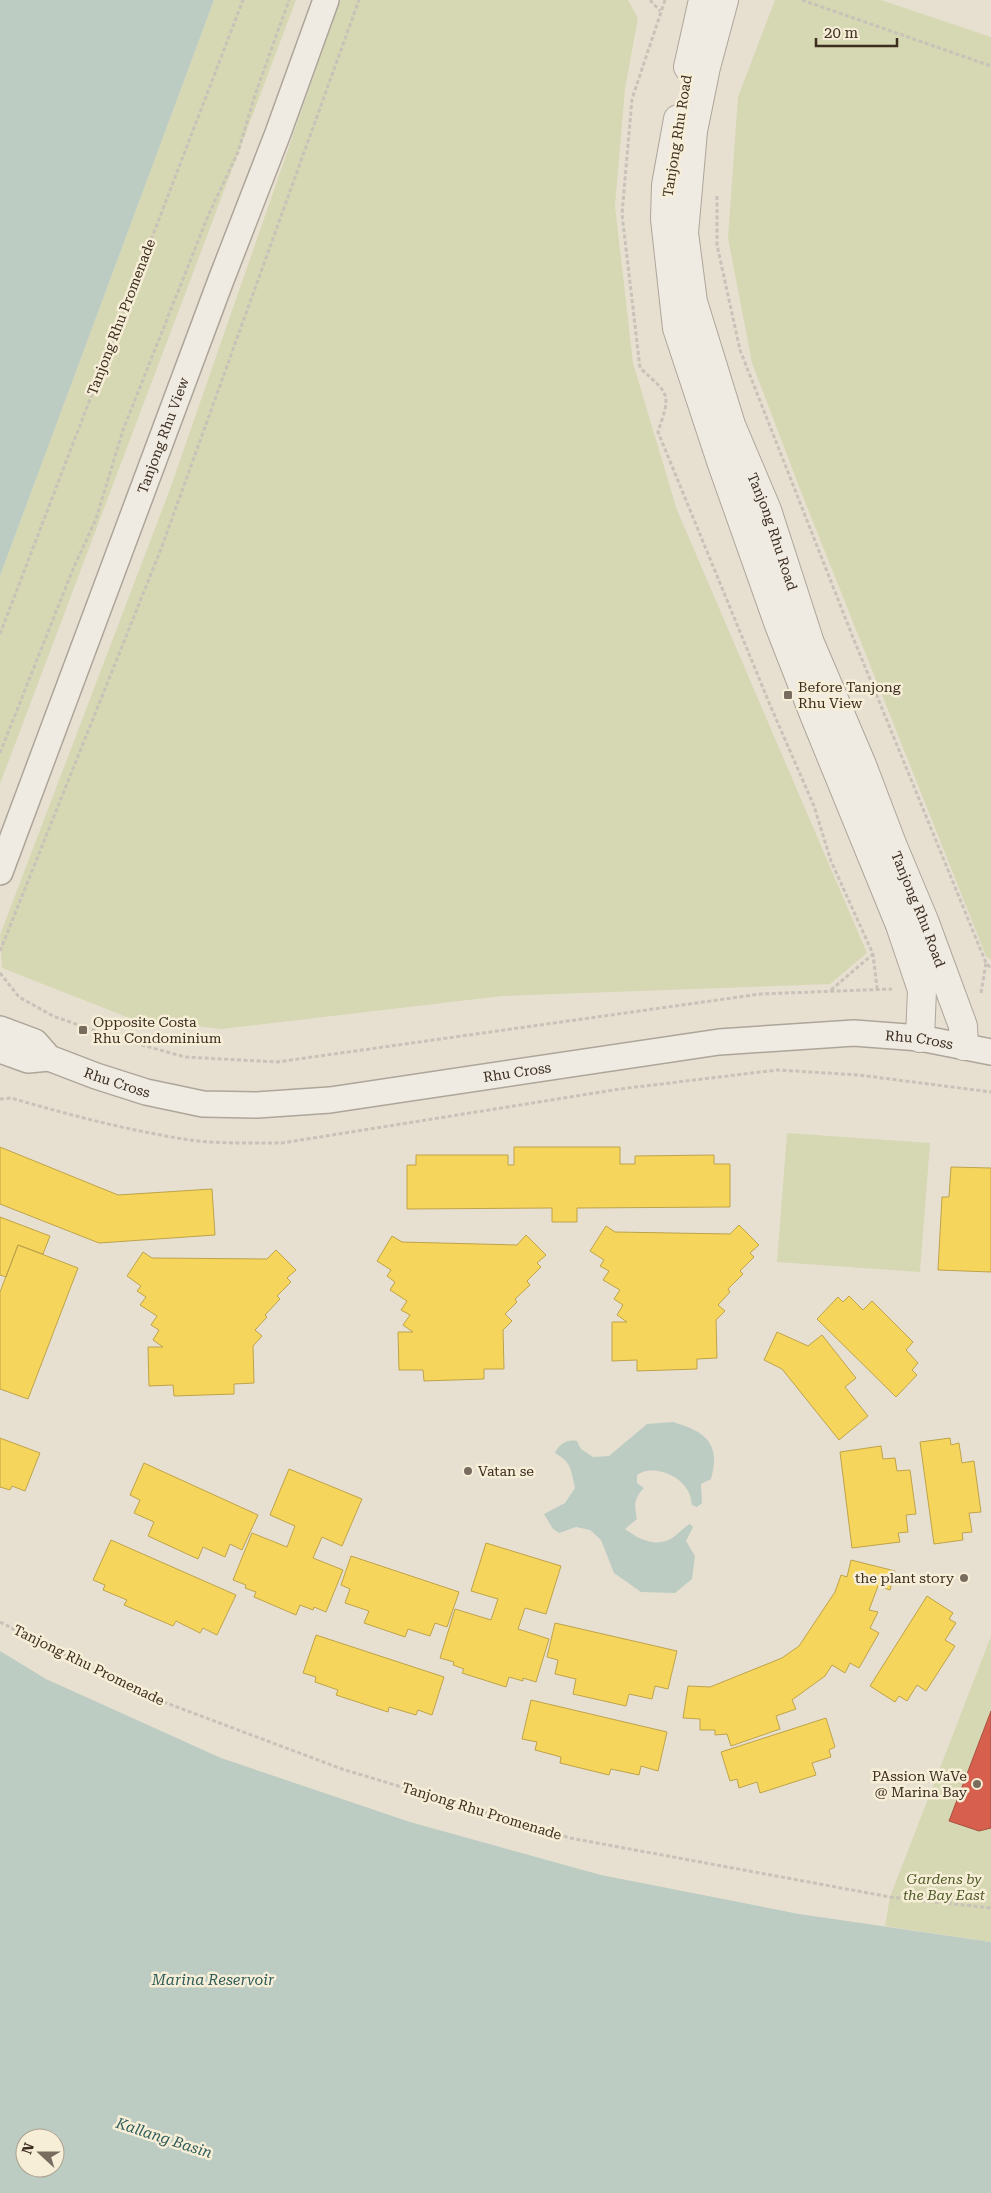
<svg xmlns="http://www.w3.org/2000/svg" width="991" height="2193" viewBox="0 0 991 2193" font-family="'Roboto Serif',serif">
  <rect width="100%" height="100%" fill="#e7e0d1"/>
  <path fill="#d6d7b3" d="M214,0H296L0,784V576Z
    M340,0H628L638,18L625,89L615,206L633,363L677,510L867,953L830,984L502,996L222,1029L132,1019L2,968L0,935L170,489Z
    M775,0H881L991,37V960L986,956L798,484L752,363L728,238L738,97Z
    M787,1133L930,1143L920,1272L777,1262Z
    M991,1636V1942L885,1926L890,1897Z"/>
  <path fill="#bcccc2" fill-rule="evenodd" d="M0,0H214L0,576Z
    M673,1422C706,1432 721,1443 711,1479L701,1484L702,1503L697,1507L692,1505C691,1502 691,1497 689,1493C681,1475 653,1464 637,1475V1483L644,1488C634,1498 634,1505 637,1519L625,1529C640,1540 658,1549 675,1536C680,1532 684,1527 690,1524L693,1527L686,1541L695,1556L692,1579L675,1593L641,1592L614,1573L601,1540L590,1530L576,1527L559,1533L553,1529L544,1514L565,1503L575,1488C571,1469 571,1462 555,1453C559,1444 567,1439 577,1441L581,1449L593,1457L609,1456L647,1424Z
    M0,1651L46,1679L221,1758L410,1822L601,1875L799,1914L991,1942V2193H0ZM25,2138H55V2168H25Z"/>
  <path fill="#f6d55c" stroke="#bea34a" d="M0,1147L118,1195L212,1189L215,1235L99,1243L0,1204Z
    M514,1147H620V1164H635V1156L714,1155V1164H730V1207L577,1208V1222H552V1208L407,1209V1165H416V1155H508V1165H514Z
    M951,1167L991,1168V1272L938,1270L942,1197H949Z
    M0,1217L50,1236L43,1254L18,1245L6,1277L0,1275Z
    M739,1225L759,1245L750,1253L754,1257L740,1271L743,1274L728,1289L730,1292L718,1305L725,1311L716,1320L717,1358L697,1359V1369L637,1371V1360L612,1361V1322H627L617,1315L623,1305L614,1299L620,1290L603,1280L609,1271L600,1266L604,1260L590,1251L606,1226L615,1232L730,1234Z
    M526,1235L546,1255L537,1263L541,1267L527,1281L530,1285L515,1299L517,1302L505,1314L512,1321L503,1330L504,1369H484V1379L424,1381L423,1370H399L398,1332H413L403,1325L410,1315L401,1310L407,1301L390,1290L395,1282L387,1276L391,1270L377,1261L392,1236L402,1242L517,1245Z
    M18,1245L78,1268L28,1399L0,1389V1292Z
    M276,1250L296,1270L287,1278L291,1282L277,1296L280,1299L265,1315L267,1317L255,1330L262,1336L253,1346L254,1383L234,1384V1394L174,1396L173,1385L149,1386L148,1347H163L153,1340L159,1330L151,1325L157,1316L140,1305L146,1297L137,1291L141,1286L127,1276L143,1252L152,1258L267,1259Z
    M849,1296L863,1310L872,1301L913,1342L906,1350L918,1363L912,1370L917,1375L896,1397L817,1319L838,1297L843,1302Z
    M777,1332L808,1346L822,1335L856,1378L845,1387L868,1416L839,1440L782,1369L764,1360Z
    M0,1438L40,1453L25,1491L12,1486L10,1490L0,1487Z
    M950,1438L951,1445L959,1443L962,1463L974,1461L981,1512L969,1513L972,1532L962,1533L963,1540L934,1544L920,1442Z
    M881,1446L883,1459L895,1458L897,1471L910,1470L916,1514L906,1515L908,1532L898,1533L900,1542L852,1548L840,1452Z
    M144,1463L258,1515L242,1550L230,1544L225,1557L203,1547L198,1559L148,1536L154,1522L134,1513L140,1500L130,1495Z
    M289,1469L362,1499L342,1546L322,1537L313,1558L343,1570L326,1612L314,1607L313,1610L300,1605L296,1615L254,1597L256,1592L245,1588L246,1585L233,1580L252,1533L287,1547L295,1526L270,1515Z
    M111,1540L236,1595L217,1635L203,1628L200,1633L176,1621L173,1626L124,1605L127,1600L103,1590L105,1585L93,1580Z
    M486,1543L561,1566L546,1614L525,1608L518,1629L549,1639L536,1682L523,1678V1681L509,1677L506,1687L462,1673L464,1669L453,1665L454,1662L440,1658L455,1609L491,1620L498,1599L471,1591Z
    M351,1556L459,1592L447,1627L435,1623L430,1636L408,1629L405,1637L364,1623L369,1611L345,1603L350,1589L341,1585Z
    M851,1560L895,1571L890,1590L878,1586L869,1610L878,1612L870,1628L879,1633L859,1668L850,1663L845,1673L832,1665L825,1676L792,1700L796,1709L776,1716L780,1729L731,1746L727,1734L715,1735V1730H700V1719L683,1718L688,1686L710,1687L782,1658L799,1646L835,1592L841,1575L847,1577Z
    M927,1596L953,1613L949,1619L956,1623L945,1640L955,1646L926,1691L917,1685L907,1701L899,1696L895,1702L870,1686Z
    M555,1623L677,1651L668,1689L655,1686L652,1699L629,1694L626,1706L573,1694L576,1679L555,1674L558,1660L547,1657Z
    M316,1635L444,1677L432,1715L418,1710L416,1715L389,1707L388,1712L336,1695L338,1690L315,1682L316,1677L303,1673Z
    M531,1700L667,1732L658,1771L641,1766L639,1775L611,1769L609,1775L560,1763L561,1757L535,1750L537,1742L522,1739Z
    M826,1718L835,1747L829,1750L831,1757L812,1763L816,1775L760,1793L757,1782L739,1788L737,1779L730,1781L721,1752Z"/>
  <path fill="#d6604d" stroke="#a85140" d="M991,1711V1828L979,1831L949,1821Z"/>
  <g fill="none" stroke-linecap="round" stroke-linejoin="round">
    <defs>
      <g id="minor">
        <path id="s1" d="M0,872L221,280L278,133L326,0"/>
        <path id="s2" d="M0,1029L35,1042L49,1058L96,1076L146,1092L203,1104L257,1105L330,1100L719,1042L854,1033L920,1038L991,1052"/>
        <path d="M0,1050L28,1060L49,1058"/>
      </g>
      <g id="tertiary">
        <path id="s3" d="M724,0L706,67L693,131L684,233L693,302L731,425L767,510L810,643L862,765L892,844L925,923L963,1026L964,1046"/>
        <path d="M688,67L703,0"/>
        <path d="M678,119L666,185L665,219L677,328L722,464L779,625L815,717L900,925L922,990L920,1038"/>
      </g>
    </defs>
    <use href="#minor" stroke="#ada599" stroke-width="28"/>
    <use href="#tertiary" stroke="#ada599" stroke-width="30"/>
    <path stroke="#c8c2b9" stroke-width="3" stroke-dasharray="4 2.5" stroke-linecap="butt" d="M650,0L660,11
      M665,0L632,99L622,214L640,368C670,395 671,393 658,432L770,705L814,806L831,861L873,954L877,988
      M802,0L991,66
      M717,196V245L740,350L852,635L986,963L991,968
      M0,634L243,0
      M0,753L73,569L96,519L123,430L208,216L238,152L255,95L289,0
      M0,951L161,549L359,0
      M0,973L19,997L53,1016L113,1037L185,1057L277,1062L760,994L892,989
      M831,990L873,954
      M981,993L986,963
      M0,1099L11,1098C70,1115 130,1131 190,1140C221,1144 252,1143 282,1143L620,1089L777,1070L859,1075L991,1092
      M0,1622L145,1695L342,1769L570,1838L890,1897L991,1908"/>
    <use href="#minor" stroke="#efebe3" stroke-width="25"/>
    <use href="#tertiary" stroke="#efebe3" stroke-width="28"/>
  </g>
  <g fill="#786c5e" stroke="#f7eed8" stroke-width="2">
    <rect x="783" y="690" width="10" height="10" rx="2.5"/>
    <rect x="78" y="1025" width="10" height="10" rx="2.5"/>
    <circle cx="468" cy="1471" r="5"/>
    <circle cx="964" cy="1578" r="5"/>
    <circle cx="977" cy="1784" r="5"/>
  </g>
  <g text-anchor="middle" stroke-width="5" stroke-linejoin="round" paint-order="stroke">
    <g font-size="14" fill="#3d2e20" stroke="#f7eed8">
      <text transform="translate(677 136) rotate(-81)" y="5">Tanjong Rhu Road</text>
      <text transform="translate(121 317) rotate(-69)" y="5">Tanjong Rhu Promenade</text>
      <text dy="5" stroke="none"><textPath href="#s1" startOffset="466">Tanjong Rhu View</textPath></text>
      <text dy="5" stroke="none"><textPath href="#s3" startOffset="550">Tanjong Rhu Road</textPath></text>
      <text dy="5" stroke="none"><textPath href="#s3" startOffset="955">Tanjong Rhu Road</textPath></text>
      <text dy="5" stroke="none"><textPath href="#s2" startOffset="941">Rhu Cross</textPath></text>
      <text dy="5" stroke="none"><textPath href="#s2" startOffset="536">Rhu Cross</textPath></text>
      <text dy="5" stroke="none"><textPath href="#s2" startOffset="131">Rhu Cross</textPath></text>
      <text transform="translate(89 1665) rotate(26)" y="5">Tanjong Rhu Promenade</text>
      <text transform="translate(482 1811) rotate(17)" y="5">Tanjong Rhu Promenade</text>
    </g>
    <g font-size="14" fill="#3d2e20" stroke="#f7eed8" text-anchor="start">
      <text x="798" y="692">Before Tanjong<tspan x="798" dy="16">Rhu View</tspan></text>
      <text x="93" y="1027">Opposite Costa<tspan x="93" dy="16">Rhu Condominium</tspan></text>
      <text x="478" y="1476">Vatan se</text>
      <text x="954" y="1583" text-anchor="end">the plant story</text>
      <text x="967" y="1781" text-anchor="end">PAssion WaVe<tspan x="967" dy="16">@ Marina Bay</tspan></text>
    </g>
    <g font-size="14" font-style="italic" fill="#4d5a26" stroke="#f7eed8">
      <text x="944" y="1884">Gardens by<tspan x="944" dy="16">the Bay East</tspan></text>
    </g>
    <g font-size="15" font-style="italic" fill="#2f5d5a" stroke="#f7eed8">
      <text x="213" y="1985">Marina Reservoir</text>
      <text transform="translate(164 2138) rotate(18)" y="5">Kallang Basin</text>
    </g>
  </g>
  <g transform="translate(40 2153) rotate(291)"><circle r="24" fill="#f7eed8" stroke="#ada18e"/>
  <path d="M0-4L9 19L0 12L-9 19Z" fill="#786c5e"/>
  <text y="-8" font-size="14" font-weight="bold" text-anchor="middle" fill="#3d2e20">N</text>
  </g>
  <path d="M816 38v8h81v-8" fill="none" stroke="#3d2e20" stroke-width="2.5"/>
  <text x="824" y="38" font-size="15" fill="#3d2e20" stroke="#f7eed8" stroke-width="4" paint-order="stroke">20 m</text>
</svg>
